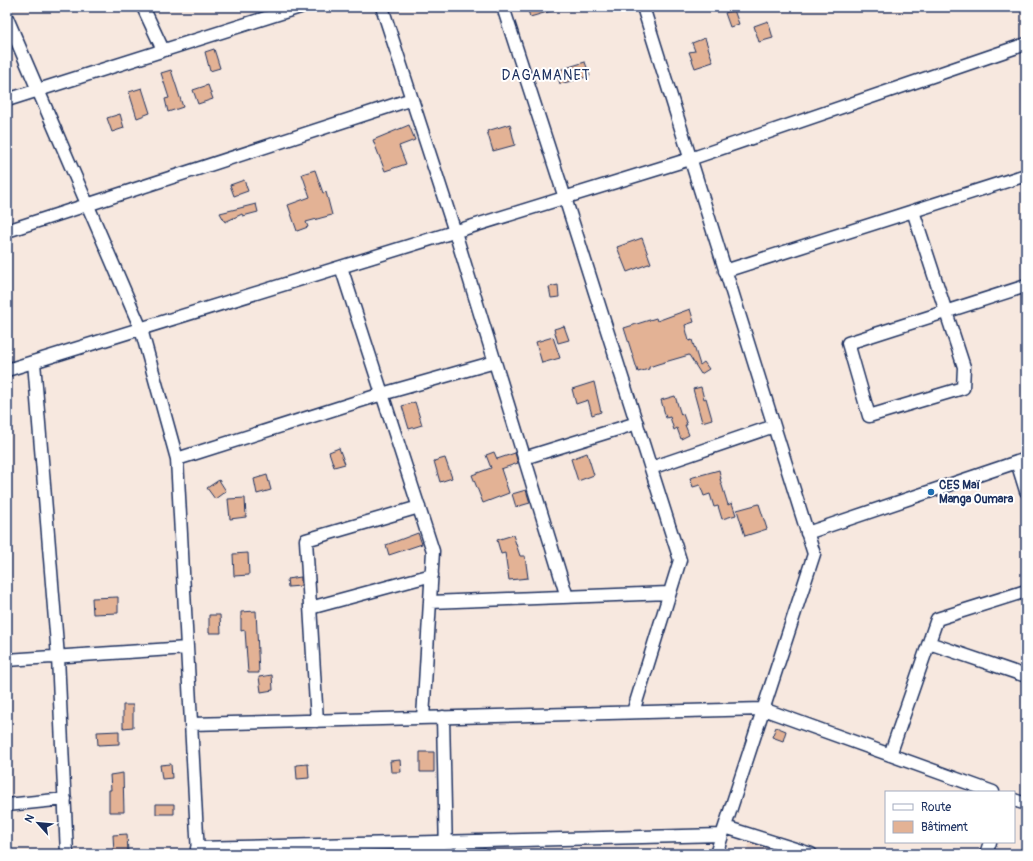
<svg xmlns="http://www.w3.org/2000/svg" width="1033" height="861" viewBox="0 0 1033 861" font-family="Pangolin,sans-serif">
  <rect width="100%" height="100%" fill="#f7e8df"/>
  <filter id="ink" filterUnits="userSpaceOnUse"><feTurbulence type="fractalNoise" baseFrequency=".025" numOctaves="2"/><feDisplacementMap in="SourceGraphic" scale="8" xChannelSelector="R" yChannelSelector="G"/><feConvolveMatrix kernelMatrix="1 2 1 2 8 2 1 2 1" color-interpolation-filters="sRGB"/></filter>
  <g filter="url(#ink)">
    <path fill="#f1d8c9" d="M750,841L789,854H746Z"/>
    <path fill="#e3b295" stroke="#1b2f5e" d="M527,7H557L558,9L530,17Z
      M734,10L739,24L730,27L725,13Z
      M768,21L773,38L759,42L754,26Z
      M705,38L713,62L695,68L689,52L695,51L692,43Z
      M214,49L220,68L210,71L205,52Z
      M585,62L590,76L560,84L556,71Z
      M171,70L183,107L168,112L165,99L169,98L161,73Z
      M208,85L213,99L198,104L193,90Z
      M142,88L150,113L137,118L129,92Z
      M120,114L124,128L112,132L107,118Z
      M510,124L515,145L493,151L487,131Z
      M409,125L415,140L399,146L406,164L385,171L373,140Z
      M315,170L323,193L326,192L332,215L306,222L308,227L297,231L288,205L310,197L302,174Z
      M244,180L248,191L234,196L230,185Z
      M256,204L258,212L243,216L242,214L225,222L220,213Z
      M642,238L651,263L627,272L617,247Z
      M558,285L559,297L551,298L549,287Z
      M690,309L694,322L685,325L689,341L692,340L700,365L704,362L709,369L701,374L689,355L658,364L649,367V369L638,372L624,328L656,318L657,321Z
      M564,326L569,340L558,343L554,329Z
      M553,337L560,358L542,363L536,342Z
      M594,382L601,412L592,415L588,400L576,404L572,389Z
      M701,387L704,399L706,398L712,419L702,422L693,389Z
      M675,396L681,415L683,414L687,425H685L689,435L681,439L677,428L674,430L670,417L666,418L661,400Z
      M415,402L422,425L409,429L402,406Z
      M339,448L345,464L334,467L329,452Z
      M494,452L497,459L515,453L518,463L501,469L509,493L483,503L472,475L491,468L486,455Z
      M587,453L594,475L578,481L571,459Z
      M445,458L452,478L440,482L434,461Z
      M719,470L721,479H720L728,505L732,503L736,515L722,519L718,506L714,507L710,494L704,496L700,485L693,487L690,478Z
      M267,475L271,490L257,494L254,479Z
      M219,480L226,491L215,499L207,488Z
      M526,490L530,503L516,507L512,494Z
      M245,498L246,517L230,519L228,499Z
      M759,504L767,529L745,536L737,510Z
      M418,533L422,544L389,555L386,545Z
      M513,535L520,556H525L528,578L509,580L505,553L501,554L497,540Z
      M248,553L249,575L234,576L233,554Z
      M301,577V586L288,587L287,579Z
      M118,597V613L93,614L92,598Z
      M256,611L259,673H248L245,630L241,631V612Z
      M209,615H220L221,633H209Z
      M272,675L273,690L261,692L259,677Z
      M123,705H133V727L123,728Z
      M776,727L786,731L783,741L772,737Z
      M119,731V744L98,745L97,732Z
      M420,752H434V772H420Z
      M400,760L401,772H391L390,761Z
      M171,764L172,778L162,779L160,765Z
      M308,764L309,778L297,779L296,765Z
      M123,773L124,812H109V790H111L110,775Z
      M156,804H174V814H156Z
      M127,834L128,852L114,853L113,835Z"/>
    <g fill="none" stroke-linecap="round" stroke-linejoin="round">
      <defs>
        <path id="minor" d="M143,7L163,50
          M382,7L455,232L567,597
          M503,7L565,198L680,560L633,712
          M643,7L814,554L716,854
          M7,18L141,329L177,459L198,854
          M7,100L300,7
          M913,211L964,367L963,388L869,416L848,343L1026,286
          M7,231L412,99
          M341,267L433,551L423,718
          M725,271L1026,175
          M34,362L58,657L67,854
          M7,370L690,159L1026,44
          M524,458L637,423
          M177,459L382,394L495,362
          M1017,462L1026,491
          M651,468L774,426
          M807,533L1026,459
          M430,602L669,593
          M310,608L432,575
          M929,643L1026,676
          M7,660L187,648
          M443,717L446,854
          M317,721L306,540L419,507
          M191,724L763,709L993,792
          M890,755L937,619L1026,591
          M1014,800L1026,804
          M7,805L65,799
          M725,827L811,854
          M197,848L722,835
          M986,854L990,842"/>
      </defs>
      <use href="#minor" stroke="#1b2f5e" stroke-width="15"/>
      <use href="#minor" stroke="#fff" stroke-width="12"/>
    </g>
  </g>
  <circle fill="#1f6fb2" stroke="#fff" stroke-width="1.5" cx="931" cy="492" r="4"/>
  <g text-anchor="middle" stroke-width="4" stroke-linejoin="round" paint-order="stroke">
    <g font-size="12" font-weight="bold" fill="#1b2f5e" stroke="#fff" text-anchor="start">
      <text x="939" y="489">CES Maï<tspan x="939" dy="14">Manga Oumara</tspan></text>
    </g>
    <g font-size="14" letter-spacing="1" fill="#1b2f5e" stroke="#fff">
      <text x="546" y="80">DAGAMANET</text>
    </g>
  </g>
  <rect width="1033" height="861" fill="none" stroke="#fff" stroke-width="24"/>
  <rect x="12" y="12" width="1009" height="837" fill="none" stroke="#1b2f5e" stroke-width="1.5" filter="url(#ink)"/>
  <rect x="885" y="791" width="130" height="52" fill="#ffffff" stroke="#a4acbf"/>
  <rect x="893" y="804" width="20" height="6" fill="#ffffff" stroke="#a4acbf"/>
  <text x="921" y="811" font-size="12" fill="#1b2f5e">Route</text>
  <rect x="893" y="821" width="20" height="12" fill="#e3b295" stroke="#a4acbf"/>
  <text x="921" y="831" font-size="12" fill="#1b2f5e">Bâtiment</text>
  <g transform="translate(38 823) rotate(297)" stroke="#ffffff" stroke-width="3" paint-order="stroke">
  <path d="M0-3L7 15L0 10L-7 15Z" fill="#1b2f5e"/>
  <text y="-6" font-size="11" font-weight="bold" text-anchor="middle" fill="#1b2f5e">N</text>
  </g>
</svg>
